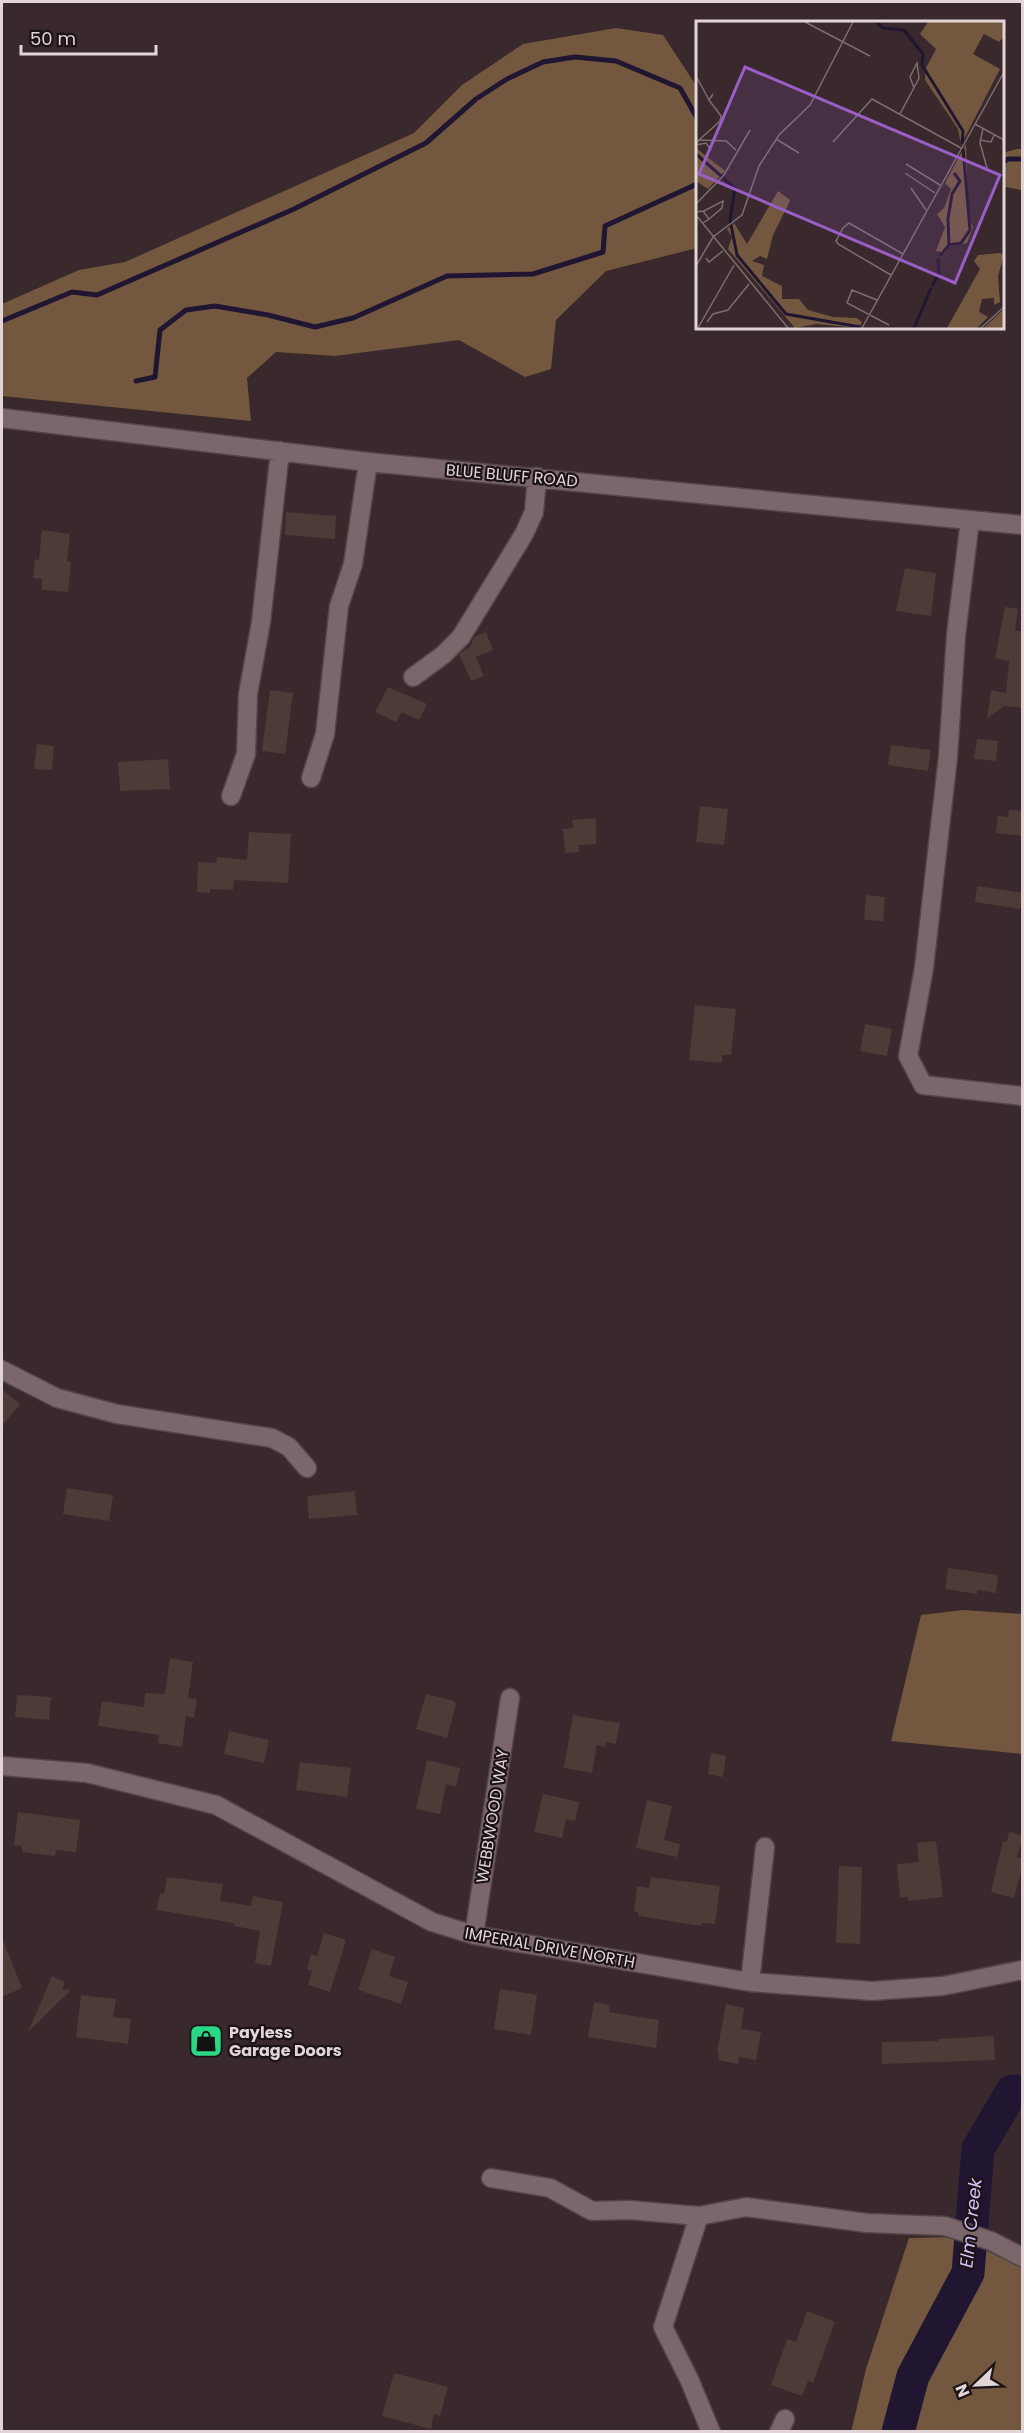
<svg xmlns="http://www.w3.org/2000/svg" width="1024" height="2433" viewBox="0 0 1024 2433" font-family="Poppins,sans-serif">
  <rect width="100%" height="100%" fill="#39282c"/>
  <path fill="#73583f" d="M616,28L663,35L697,87V248L606,271L556,320L551,369L525,377L459,340L335,356L276,352L247,378L251,421L2,396V304L79,270L125,262L414,133L462,85L523,44Z
    M1017,149H1022V190L1006,187L1002,189V153Z
    M963,1610L1022,1614V1754L891,1741L921,1615Z
    M956,2237L1022,2267V2431L851,2432L866,2369L909,2238Z"/>
  <g fill="none" stroke-linecap="round" stroke-linejoin="round">
    <path stroke="#211631" stroke-width="5" d="M1002,163L1008,159H1022
      M2,321L72,292L97,295L294,209L426,143L476,99L507,79L543,62L575,57L616,61L680,88L697,118
      M136,381L155,377L160,330L186,310L215,306L268,315L315,327L353,318L447,276L533,274L603,252L605,226L697,184"/>
    <path stroke="#211631" stroke-width="33" d="M898,2432L913,2376L968,2273L978,2149L1012,2091H1022"/>
  </g>
  <path fill="#4d3b37" d="M286,512L336,516L335,539L285,535Z
    M42,530L70,534L67,561L71,562L68,592L42,590V579L33,578L35,559L39,560Z
    M905,568L936,573L931,616L896,611Z
    M1005,607L1018,609L1015,631H1023V708L1004,706L987,719L991,690L1006,693L1009,661L995,658Z
    M486,632L493,650L476,657L484,676L471,681L459,654L470,647L474,637Z
    M388,687L427,704L419,720L402,712L396,722L375,712Z
    M270,690L293,693L285,754L262,751Z
    M977,739L998,741L996,761L974,759Z
    M37,744L54,746L52,770L34,769Z
    M891,745L931,750L928,771L888,765Z
    M168,759L170,789L120,791L118,762Z
    M700,806L728,809L724,845L696,842Z
    M1009,810L1023,811V836L996,833L998,816L1008,817Z
    M596,818V844L579,845V852L565,853L563,829L573,828L572,820Z
    M249,832L291,834L288,883L234,880L233,890L210,889V893L197,892L198,862L216,863L217,857L247,860Z
    M977,886L1023,893L1020,909L975,902Z
    M866,895L885,897L883,921L864,920Z
    M695,1005L736,1009L731,1055H722V1063L689,1060Z
    M865,1024L892,1029L887,1056L860,1051Z
    M2,1389L20,1404L2,1426Z
    M67,1488L113,1495L109,1521L63,1514Z
    M355,1491L357,1515L309,1519L307,1496Z
    M948,1568L998,1575L996,1593L977,1590V1594L945,1589Z
    M170,1658L193,1662L188,1698L197,1699L194,1718L186,1716L182,1747L158,1743L159,1735L98,1726L102,1701L144,1707L145,1693L165,1694Z
    M426,1694L454,1701L456,1704L447,1738L416,1729Z
    M17,1695L51,1697L49,1720L15,1717Z
    M573,1715L620,1723L616,1744L606,1742L605,1747L597,1745L592,1773L564,1768Z
    M229,1731L269,1740L264,1763L224,1754Z
    M711,1753L726,1756L723,1777L708,1774Z
    M427,1760L460,1768L456,1787L446,1784L440,1814L416,1809Z
    M300,1762L351,1768L347,1797L296,1790Z
    M543,1794L579,1802L575,1821L566,1819L562,1838L534,1832Z
    M647,1800L672,1806L664,1840L680,1844L677,1857L636,1848Z
    M18,1812L80,1820L76,1852L56,1850L55,1856L22,1852V1846L14,1845Z
    M1009,1832L1023,1836L1017,1857L1023,1859V1864L1014,1898L991,1892L1003,1841L1007,1842Z
    M936,1841L943,1897L908,1901V1897L900,1898L897,1864L919,1862L917,1843Z
    M839,1866L862,1867L860,1944L836,1943Z
    M167,1877L223,1884L220,1901L251,1906L253,1896L283,1902L271,1966L255,1963L260,1931L234,1926V1923L157,1910L160,1893L164,1894Z
    M651,1877L720,1886L715,1924L701,1923V1926L638,1916V1912H634L637,1886L649,1888Z
    M324,1933L346,1940L330,1992L308,1985L312,1971L307,1969L311,1954L317,1956Z
    M2,1938L22,1988L2,1997Z
    M372,1949L395,1957L389,1976L408,1982L401,2004L358,1990Z
    M52,1976L65,1982L62,1989L71,1990L28,2032Z
    M500,1989L537,1995L531,2035L494,2029Z
    M81,1995L116,1999L113,2017L131,2019L128,2044L76,2037Z
    M594,2002L610,2005L609,2012L659,2020L656,2048L588,2037Z
    M726,2004L744,2008L741,2029L761,2032L756,2060L739,2057L738,2064L718,2060L719,2053L717,2052Z
    M200,2031L216,2033L213,2049L197,2046Z
    M994,2036L995,2060L882,2064V2042L938,2041V2039Z
    M807,2311L835,2322L813,2383L808,2381L802,2396L771,2385L787,2339L796,2342Z
    M394,2373L448,2387L440,2416L434,2414L431,2429L382,2416Z"/>
  <g fill="none" stroke-linecap="round" stroke-linejoin="round">
    <defs>
      <path id="minor" d="M2,418L368,462L1022,525
        M970,520L956,635L948,757L938,844L924,968L908,1056L923,1085L1022,1096
        M413,677L443,655L461,637L524,534L534,512L537,477
        M311,778L325,734L339,606L353,564L368,462
        M231,796L246,754L248,694L261,622L280,451
        M2,1370L57,1398L117,1414L272,1438L289,1447L307,1468
        M2,1766L87,1773L216,1805L432,1922L474,1935L750,1982L872,1991L943,1986L1022,1970
        M474,1935L510,1698
        M750,1982L765,1847
        M491,2178L550,2188L592,2211L629,2210L699,2216L746,2207L867,2223L945,2226L991,2241L1022,2257
        M699,2216L663,2327L689,2379L711,2432
        M779,2432L785,2419"/>
    </defs>
    <use href="#minor" stroke="#524448" stroke-width="21"/>
    <use href="#minor" stroke="#7a666b" stroke-width="18"/>
  </g>
  <defs>
    <symbol id="shop-square" viewBox="-11 -11 22 22"><rect x="-9" y="-9" width="18" height="18" rx="4" fill="#29d885" stroke="#1b1315"/><path d="M-5-2.5h2.3a2.7 3.5 0 0 1 5.4 0H5L5.5 6h-11ZM-1.5-2.5h3a1.5 2.3 0 0 0-3 0Z" fill="#111"/></symbol>
  </defs>
  <g fill-rule="evenodd">
    <use href="#shop-square" x="187" y="2022" width="38" height="38"/>
  </g>
  <g text-anchor="middle" stroke-width="4.5" stroke-linejoin="round" paint-order="stroke">
    <g font-size="16" fill="#e1d5d8" stroke="#1b1315">
      <text transform="translate(512 475) rotate(5)" y="6">BLUE BLUFF ROAD</text>
      <text transform="translate(492 1816) rotate(-81)" y="6">WEBBWOOD WAY</text>
      <text transform="translate(550 1947) rotate(10)" y="6">IMPERIAL DRIVE NORTH</text>
    </g>
    <g font-size="16" font-weight="bold" fill="#e1d5d8" stroke="#1b1315" text-anchor="start">
      <text x="229" y="2038">Payless<tspan x="229" dy="18">Garage Doors</tspan></text>
    </g>
    <g font-size="18" font-style="italic" fill="#d6c2fc" stroke="#1b1315">
      <text transform="translate(971 2223) rotate(-84)" y="6">Elm Creek</text>
    </g>
  </g>
  <g transform="translate(696 21)">
    <rect width="308" height="308" fill="#39282c"/>
    <path d="M232,1H307V17L303,21L288,13L277,33L304,48L265,124L262,108L229,59L230,47L240,28L224,13ZM270,123L272,192L277,207L271,222L253,226L245,237V231L240,230L249,206L241,193L248,187L255,168L249,162ZM0,127L29,150L12,168L0,160ZM82,170L94,179L92,184L77,214L71,238L64,235L56,240L68,244L66,255L86,265V278H103L112,289L137,296L161,297L166,301L163,307L120,303L99,307L32,228L36,216L31,208L38,202L51,223ZM304,232L308,234L302,255L304,281L298,284V277L286,278L283,291L292,296L281,307H251L284,248L278,240L282,234ZM307,289V307H288L293,302Z" fill="#73583f"/>
    <path fill="none" stroke="#211631" stroke-width="3" d="M180,1L187,7L208,9L227,33L226,44L267,110L266,123M0,133L39,167L34,199L41,234L90,293L164,306M253,224L252,198L256,173L264,160L258,152M244,235L253,224L265,222L274,209L267,128M236,265L243,253L242,237M218,307L235,267"/>
    <path fill="none" stroke="#7c6d71" stroke-width="1.5" d="M109,1L174,35M0,55L13,79M204,93L221,61L223,57L221,42L214,56L218,67M279,103L308,119M287,107L284,122L291,147M80,118L103,132M3,119L24,100L25,95L13,79L17,73M284,119L295,121L298,114M137,121L176,78L265,127M0,123L3,119L30,120L40,129M0,124L10,122L15,129M210,143L244,164M209,152L239,172M215,167L230,189M0,183L28,154L54,109M8,190L27,180L26,187L13,198M0,191L7,190L13,198L7,202M0,194L92,307M10,237L13,241L27,230M0,245L17,216L46,194L63,145L83,114L114,84L157,1M195,254L142,223L140,220L147,207L153,202L207,233M181,279L156,269L151,282L193,304M11,301L17,293L32,289L53,263M2,307L38,244M166,307L308,51M285,307L308,286"/>
    <path fill="#9a5fc6" fill-opacity="0.15" stroke="#9a5fc6" stroke-width="3" d="M49,46L304,154L259,262L3,153Z"/>
    <rect width="308" height="308" fill="none" stroke="#e1d5d8" stroke-width="3"/>
  </g>
  <rect width="1024" height="2433" fill="none" stroke="#e1d5d8" stroke-width="6"/>
  <g transform="translate(976 2385) rotate(247)" stroke="#1b1315" stroke-width="4.5" paint-order="stroke">
  <path d="M0-4.5L10 22L0 15L-10 22Z" fill="#e1d5d8"/>
  <text y="-9" font-size="16" font-weight="bold" text-anchor="middle" fill="#e1d5d8">N</text>
  </g>
  <path d="M21 45v9h135v-9" fill="none" stroke="#e1d5d8" stroke-width="3"/>
  <text x="30" y="45" font-size="18" fill="#e1d5d8" stroke="#1b1315" stroke-width="4.5" paint-order="stroke">50 m</text>
</svg>
